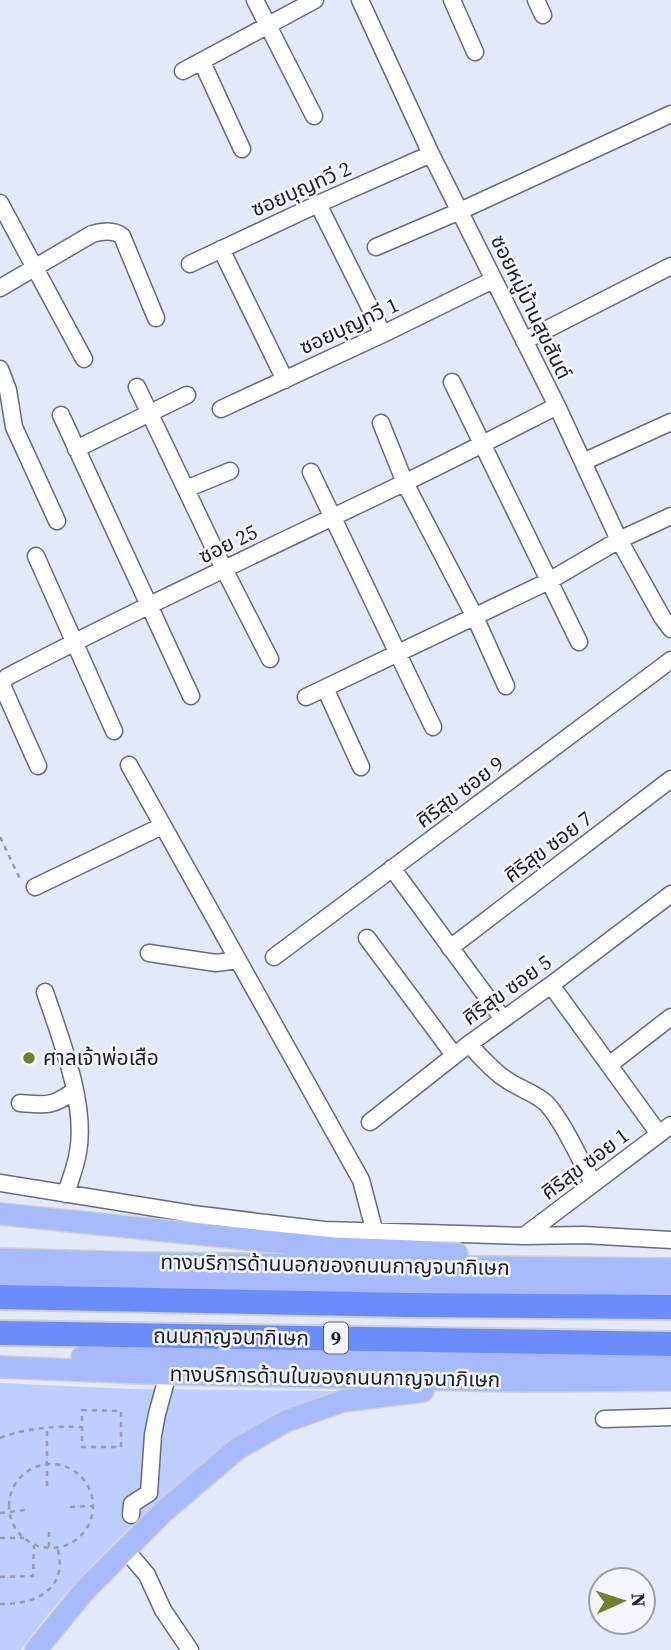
<svg xmlns="http://www.w3.org/2000/svg" width="671" height="1650" viewBox="0 0 671 1650" font-family="'Source Serif 4','Noto Sans Thai',serif">
  <rect width="100%" height="100%" fill="#e3e9f9"/>
  <path fill="#bdceff" d="M0,1383L129,1389L341,1391C321,1398 300,1404 281,1413C219,1443 169,1490 120,1537C84,1573 50,1609 21,1650H0Z"/>
  <g fill="none" stroke-linecap="round" stroke-linejoin="round">
    <defs>
      <path id="minor" d="M255,0L314,116
        M360,0L431,154L557,406L619,540L662,617L671,629
        M452,0L475,52
        M536,0L543,15
        M202,62L242,149
        M183,71L315,0
        M0,203L84,359
        M318,204L383,334
        M376,247L460,211L671,114
        M221,249L285,380
        M190,264L318,204L431,154
        M0,288L92,234C102,231 113,229 122,236L156,318
        M524,341L671,266
        M0,369L8,390L14,427L57,521
        M452,382L579,642
        M137,387L224,569L270,659
        M221,409L383,334L493,280
        M61,415L191,696
        M381,423L405,483L475,617L506,686
        M76,449L187,395
        M583,462L671,422
        M311,472L433,727
        M186,489L230,471
        M36,556L114,731
        M325,688L361,767
        M306,697L549,581L619,540L671,516
        M129,765L361,1180L375,1233
        M38,766L2,685V683L7,677C137,609 271,547 404,483C456,458 506,432 557,406
        M392,868L503,1019
        M35,887L162,826
        M367,938L454,1055
        M450,948L671,779
        M149,953L216,963L238,960
        M274,957L671,660
        M551,985L659,1134
        M45,992C60,1037 87,1104 78,1152C76,1166 70,1180 66,1194
        M469,1044C480,1056 491,1069 504,1078C517,1088 534,1092 546,1103C563,1121 580,1160 593,1183
        M609,1065L671,1017
        M20,1103C46,1105 52,1107 74,1091
        M370,1122L469,1044L551,985L671,894
        M0,1183L193,1214L324,1230L524,1236L584,1235L671,1240
        M524,1236L671,1125
        M604,1419L671,1417
        M131,1515L132,1504L149,1493L153,1435L157,1414L168,1374
        M125,1549L147,1575L163,1610L190,1650"/>
      <path id="major" d="M0,1214L334,1248L410,1251L457,1254
        M0,1259L135,1263L671,1269
        M0,1277L100,1280L533,1286L671,1284
        M82,1357L563,1362L644,1361L671,1364
        M0,1367L168,1374L519,1381L671,1380
        M36,1650L85,1590L164,1511L237,1449L286,1421L343,1401L423,1391"/>
      <path id="highway" d="M0,1297L408,1305L671,1307
        M0,1333L671,1344"/>
    </defs>
    <use href="#minor" stroke="#676c7a" stroke-width="19"/>
    <use href="#major" stroke="#cececf" stroke-width="24"/>
    <use href="#highway" stroke="#cececf" stroke-width="28"/>
    <path stroke="#9a9eaa" stroke-width="2.5" stroke-dasharray="5 5" stroke-linecap="butt" d="M0,837L21,881
      M82,1410L121,1411V1447H82Z
      M0,1438C26,1428 53,1426 81,1427
      M9 1506a42 42 0 1 1 84 0a42 42 0 1 1-84 0Z
      M47,1486V1427
      M70,1507L93,1506
      M0,1513L25,1510
      M49,1532V1548
      M0,1538H24
      M0,1577L33,1576L34,1545
      M0,1604C27,1604 57,1597 60,1565C60,1559 58,1553 58,1548"/>
    <use href="#minor" stroke="#fff" stroke-width="16"/>
    <use href="#major" stroke="#a7bafd" stroke-width="21"/>
    <use href="#highway" stroke="#6d8cfc" stroke-width="24"/>
  </g>
  <circle fill="#6f802f" stroke="#f4f6fd" stroke-width="2.5" cx="29" cy="1058" r="7"/>
  <g text-anchor="middle" stroke-width="5" stroke-linejoin="round" paint-order="stroke">
    <rect fill="#f4f6fd" stroke="#5e6066" stroke-width="2" x="324" y="1322.5" width="24" height="31" rx="5"/>
    <g font-size="19" font-weight="bold" fill="#1e2025">
      <text x="336" y="1345">9</text>
    </g>
    <g font-size="21" fill="#1e2025" stroke="#f4f6fd">
      <text transform="translate(301 189) rotate(-24)" y="7">ซอยบุญทวี 2</text>
      <text transform="translate(531 307) rotate(64)" y="7">ซอยหมู่บ้านสุขสันต์</text>
      <text transform="translate(349 326) rotate(-25)" y="7">ซอยบุญทวี 1</text>
      <text transform="translate(228 544) rotate(-26)" y="7">ซอย 25</text>
      <text transform="translate(460 792) rotate(-37)" y="7">ศิริสุข ซอย 9</text>
      <text transform="translate(548 847) rotate(-37)" y="7">ศิริสุข ซอย 7</text>
      <text transform="translate(507 990) rotate(-36)" y="7">ศิริสุข ซอย 5</text>
      <text transform="translate(585 1164) rotate(-37)" y="7">ศิริสุข ซอย 1</text>
      <text transform="translate(335 1265) rotate(1)" y="7">ทางบริการด้านนอกของถนนกาญจนาภิเษก</text>
      <text transform="translate(231 1337) rotate(1)" y="7">ถนนกาญจนาภิเษก</text>
      <text transform="translate(335 1377) rotate(1)" y="7">ทางบริการด้านในของถนนกาญจนาภิเษก</text>
    </g>
    <g font-size="21" fill="#1e2025" stroke="#f4f6fd" text-anchor="start">
      <text x="43" y="1065">ศาลเจ้าพ่อเสือ</text>
    </g>
  </g>
  <g transform="translate(622 1601) rotate(87)"><circle r="33" fill="#f4f6fd" stroke="#9ea0a7" stroke-width="2"/>
  <path d="M0-5L12 26L0 18L-12 26Z" fill="#6f802f"/>
  <text y="-10" font-size="19" font-weight="bold" text-anchor="middle" fill="#1e2025">N</text>
  </g>
</svg>
